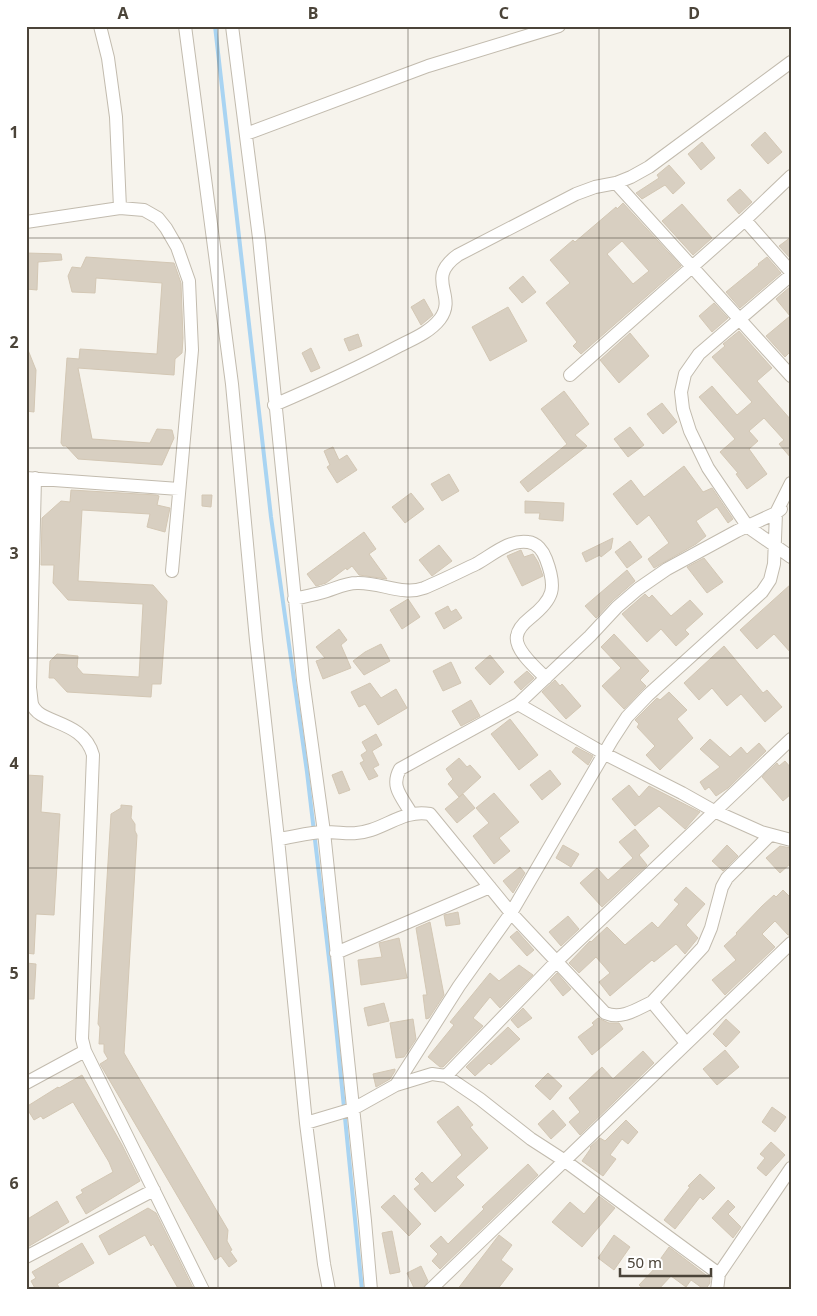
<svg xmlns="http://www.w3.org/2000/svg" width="817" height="1316" viewBox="0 0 817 1316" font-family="'Noto Sans',sans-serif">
  <rect width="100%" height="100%" fill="#f6f3ec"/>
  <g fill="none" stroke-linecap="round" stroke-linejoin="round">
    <path stroke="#a9d4f2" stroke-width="4" d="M215,26L271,517L307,772L331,976L362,1290"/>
  </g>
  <path fill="#d8cfc1" stroke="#d3c7b4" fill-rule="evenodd" d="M765,132L782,152L768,164L751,145Z
    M702,142L715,158L701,170L688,154Z
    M669,165L685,183L673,194L665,185L642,199L636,193L659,178L657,175Z
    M740,189L752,202L739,214L727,200Z
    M623,203L681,266L581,354L573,346L577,342L546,303L570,283L550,260L573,240L575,242L616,207L617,209ZM622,241L649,271L633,284L607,254Z
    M682,204L712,238L693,255L662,221Z
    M791,237V259L779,246Z
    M26,253L61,254L62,260L38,262L37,290L26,289Z
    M86,257L174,263L181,283L183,338L182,353L175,359L174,375L78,368L92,439L150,443L157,429L172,430L174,438L162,465L78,459L66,446H63L61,443L67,358L79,359L80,349L157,354L162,283L96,278L95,293L72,292L68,276L72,267L81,268Z
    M767,257L781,273L740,308L726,292L759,265L758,264Z
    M523,276L536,292L522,303L509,288Z
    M791,286V351L785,357L766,336L790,316L776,299Z
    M424,299L433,315L421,325L411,307Z
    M714,303L728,318L712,332L699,316Z
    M508,307L527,341L490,361L472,327Z
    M739,331L772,368L757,381L791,420V458L779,444L784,440L764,418L749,431L758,441L749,449L767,474L747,489L736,474L738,473L720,452L735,439L699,397L712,386L737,415L752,402L712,357L725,346L723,344Z
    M630,333L649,356L619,383L600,360Z
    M358,334L362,346L349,351L344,339Z
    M26,345L36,370L34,412L26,411Z
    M311,348L320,368L311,372L302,353Z
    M564,391L589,424L575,435L587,446L528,492L520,482L567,444L541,409Z
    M662,403L677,422L663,434L647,414Z
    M630,427L644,445L628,457L614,439Z
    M333,447L339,460L347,455L357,470L337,483L327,467L330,465L324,451Z
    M684,466L703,492L712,488L733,519L728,523L717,507L696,521L706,536L696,544L654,568L648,559L669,543L649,515L637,525L613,494L631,480L644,497Z
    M449,474L459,491L442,501L431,484Z
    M71,490L156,495L159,496L157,505L170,508L165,532L147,527L150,514L82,510L78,581L153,585L167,601L161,684H152L151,697L67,692L54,678H49L50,661L57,654L78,656L77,667L83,674L139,677L143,604L68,600L53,583L54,565H41L42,518L61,501L70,502Z
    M411,493L424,509L405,523L392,507Z
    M202,495H212L211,507L202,506Z
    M525,501L564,503L563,521L539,519L540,513H525Z
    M364,532L376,549L369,554L387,579L359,575L352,566L347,570L346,568L326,583L316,586L307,574Z
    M613,538L611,549L601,557L600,555L586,562L582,553Z
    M630,541L642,557L627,568L615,552Z
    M439,545L452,561L432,576L419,560Z
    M521,550L524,557L533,554L538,562L543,576L522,586L507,556Z
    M704,558L723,582L707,593L687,567Z
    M627,570L635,581L612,601L596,618L585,606Z
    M791,584V653L774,634L757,649L740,630Z
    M645,594L649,598L652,595L671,616L690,600L703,614L685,630L689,634L676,646L661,629L647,642L622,614Z
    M408,599L420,617L402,629L390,610Z
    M448,606L451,612L456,609L462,618L444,629L435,613Z
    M339,629L347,640L341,645L351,668L323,679L316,661L325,658L316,647Z
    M614,634L649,671L640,680L646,686L624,709L602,686L621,668L601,647Z
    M381,644L390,661L364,675L353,661L365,652Z
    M724,646L763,693L767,690L782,707L765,722L741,694L727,706L712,688L699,700L684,683Z
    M490,655L504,672L490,685L475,668Z
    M451,662L461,683L443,691L433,671Z
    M527,671L534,678L521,690L514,682Z
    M555,680L560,686L562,684L581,706L566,719L542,692Z
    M370,683L381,698L396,689L407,708L378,725L365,704L359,707L351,692Z
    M669,692L687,710L677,719L693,738L660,770L646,755L655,746L637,727L639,724L635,720L657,698L660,700Z
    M471,700L480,716L461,726L452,711Z
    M510,719L538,755L519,770L491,734Z
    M376,734L382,745L372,751L379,765L373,768L378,776L369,780L360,763L364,761L361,755L367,751L362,742Z
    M710,739L730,757L741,747L747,754L759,743L766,751L728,788L716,796L709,787L705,790L700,782L720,767L700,749Z
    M576,747L593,756L588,765L572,752Z
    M459,758L467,767L470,765L481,777L459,797L448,784L453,779L446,769Z
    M785,761L791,768V794L783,801L762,777L777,763L779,766Z
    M550,770L561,784L542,800L530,785Z
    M342,771L350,790L339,794L332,775Z
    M26,775L43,776L41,812L60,814L54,915L36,914L34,954L26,953Z
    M629,785L639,797L649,786L700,812L685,829L659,806L635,826L612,799Z
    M494,793L519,822L499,838L510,851L494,864L473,836L489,823L476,808Z
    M463,794L475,808L457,823L445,809Z
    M121,805L132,806L131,818L135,824V831L137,835L124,1053L228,1230L227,1241L232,1250L230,1251L237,1261L229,1267L221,1256L215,1260L100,1064L108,1059L104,1052V1044H99L100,1027L98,1024L111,814L121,808Z
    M635,829L649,846L639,855L647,865L602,907L580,883L597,868L608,880L633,858L619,842Z
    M563,845L579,854L571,867L556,858Z
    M727,845L738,856L723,871L712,861Z
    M780,846L791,848V863L780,873L766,858Z
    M520,867L525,873L513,893L503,881Z
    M686,887L705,904L686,925L698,938L685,954L676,944L654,962L652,960L610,996L599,982L610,973L596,957L579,973L569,963L590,941L591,942L607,927L625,945L652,922L658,928L679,904L674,900Z
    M783,890L791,898V935H788L775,921L762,934L775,947L725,995L712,980L736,960L724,946L737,934L736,933L762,906L774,895L776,897Z
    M458,912L460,924L446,926L444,915Z
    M568,916L579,929L561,946L549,932Z
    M430,922L444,995L429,1018L426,1019L423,995H427L416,928Z
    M517,931L534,950L527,956L510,937Z
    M399,938L407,978L361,985L358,960L382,957L379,943Z
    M26,963L36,964L34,999H26Z
    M519,965L533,975L500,1008L490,997L473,1018L483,1026L443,1067H440L428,1057L454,1025L450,1022L490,973L499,981Z
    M557,973L571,989L563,996L550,980Z
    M384,1003L389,1021L368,1026L364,1008Z
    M523,1008L532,1018L518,1028L511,1020Z
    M598,1018L609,1023H619L623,1029L592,1055L578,1037L594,1025L592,1023Z
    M413,1019L416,1039L404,1057L396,1058L390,1023Z
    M726,1019L740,1032L726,1047L713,1034Z
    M508,1027L520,1039L491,1065L489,1063L475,1076L466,1067Z
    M725,1050L739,1067L717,1085L703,1069Z
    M643,1051L654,1063L580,1135L569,1122L580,1112L569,1098L602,1067L613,1079Z
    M395,1069V1071L390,1079L376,1087L373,1074Z
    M548,1073L562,1086L550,1100L535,1086Z
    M82,1075L122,1145L140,1181L86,1214L76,1197L83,1193L81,1190L113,1172L109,1162L73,1102L43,1119L41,1116L34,1120L26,1107L58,1087L59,1088Z
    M458,1106L473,1125L470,1127L488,1148L456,1177L464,1185L435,1212L414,1189L420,1184L415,1179L422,1172L432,1183L462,1155L437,1122Z
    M772,1107L786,1117L775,1132L762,1122Z
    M553,1110L566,1125L551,1139L538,1124Z
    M626,1120L638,1132L628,1144L622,1139L610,1155L616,1159L603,1176L582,1161L591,1148L590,1147L600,1138L605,1141Z
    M771,1142L785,1155L766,1176L757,1168L765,1158L760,1154Z
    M528,1164L538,1175L440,1269L432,1261L438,1254L430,1246L441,1236L448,1244L484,1209L482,1207Z
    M700,1174L715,1188L703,1200L700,1197L675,1229L664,1220L690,1187L688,1186Z
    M394,1195L421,1224L409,1236L381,1207Z
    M599,1196L615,1208L582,1247L552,1222L570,1202L584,1214Z
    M728,1200L735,1207L728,1214L741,1227L733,1238L712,1218Z
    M57,1201L69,1222L26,1248V1220Z
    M148,1208L156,1213L194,1290H179L153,1244L151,1246L145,1235L109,1255L99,1236Z
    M392,1231L400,1272L390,1274L382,1233Z
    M499,1235L512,1245L501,1260L513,1269L497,1290H457Z
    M614,1235L630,1247L614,1270L598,1258Z
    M82,1243L94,1263L57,1284L61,1290H36L31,1281L36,1278L32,1272Z
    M669,1247L710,1278V1283L705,1290L691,1280L686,1287L671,1276L658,1290H645L639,1285L657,1266L656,1265Z
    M421,1266L428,1281L422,1290H415L407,1273Z"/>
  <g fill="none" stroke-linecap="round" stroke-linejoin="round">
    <defs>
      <path id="minor" d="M100,26L108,58L116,117L120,208L144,210L158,218L166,228L177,247L189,281L192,350L172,571
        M185,26L232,384L256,640L278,839L306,1123L324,1264L329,1290
        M232,26L259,238L303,680L324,832L365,1221L371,1290
        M246,134L428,66L559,26
        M616,183L791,376
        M745,220L791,272
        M26,222L120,208
        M791,275L699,354L685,374L681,392L683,409L690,431L708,468L748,527L791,557
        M570,375L745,220L791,176
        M274,405C316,387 358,368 399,346C413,339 430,332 440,319C458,295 424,279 458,255L576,194L595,187L616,183L631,177L649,167L791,62
        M26,478L179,489
        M35,478L30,688C31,693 31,699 32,704C39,725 83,719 93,755L82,1039L85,1051L203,1290
        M294,599C303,597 312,595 320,593C333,590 344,583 357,583C380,582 403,596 424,588C441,581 459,572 476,564C491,556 509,539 528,542C537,543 543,551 546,559C557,588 554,599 530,618C525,622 518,629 517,636C514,650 537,669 546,678
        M518,704L605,754L682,793L714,811L761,832L791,840
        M411,813C402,797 390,787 400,769L518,704L590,636L617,607L638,589L667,569L737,531L776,513L781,509
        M278,839C293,837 310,832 325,832C343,832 353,836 371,830C392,823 407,810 430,814L511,913L605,1013C622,1020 637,1009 652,1002L686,1043
        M336,953L490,887
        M652,1002L703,947L711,928L722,887L727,878L770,835
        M446,1076L556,962L791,739
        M26,1083L85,1051
        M396,1085L459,986L511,913L612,740L627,717L648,695L762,592L770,580L774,564L776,513L791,483
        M306,1123L353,1109L396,1085L432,1074L446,1076L480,1099L531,1139L565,1161L719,1274
        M26,1257L154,1190
        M430,1290L791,943
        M717,1290L719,1274L791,1168"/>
    </defs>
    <use href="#minor" stroke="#c2bbae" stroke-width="14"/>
    <use href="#minor" stroke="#fff" stroke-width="12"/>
  </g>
  <path fill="none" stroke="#4b4439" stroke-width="1" stroke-opacity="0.55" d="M218,26V1290M408,26V1290M599,26V1290M26,238H791M26,448H791M26,658H791M26,868H791M26,1078H791"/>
  <rect width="817" height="1316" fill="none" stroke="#ffffff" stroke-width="55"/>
  <path d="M620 1268v8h91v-8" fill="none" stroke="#4b4439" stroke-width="2.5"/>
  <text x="627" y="1268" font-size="15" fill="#4b4439" stroke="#ffffff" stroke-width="4" paint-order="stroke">50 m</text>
  <rect x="28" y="28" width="762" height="1260" fill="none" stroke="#4b4439" stroke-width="2"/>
  <g font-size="16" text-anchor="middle" font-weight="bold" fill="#4b4439">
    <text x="123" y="19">A</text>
    <text x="313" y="19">B</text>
    <text x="504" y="19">C</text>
    <text x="694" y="19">D</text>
    <text x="14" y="138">1</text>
    <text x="14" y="348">2</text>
    <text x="14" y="559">3</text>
    <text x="14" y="769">4</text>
    <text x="14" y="979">5</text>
    <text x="14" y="1189">6</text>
  </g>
</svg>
